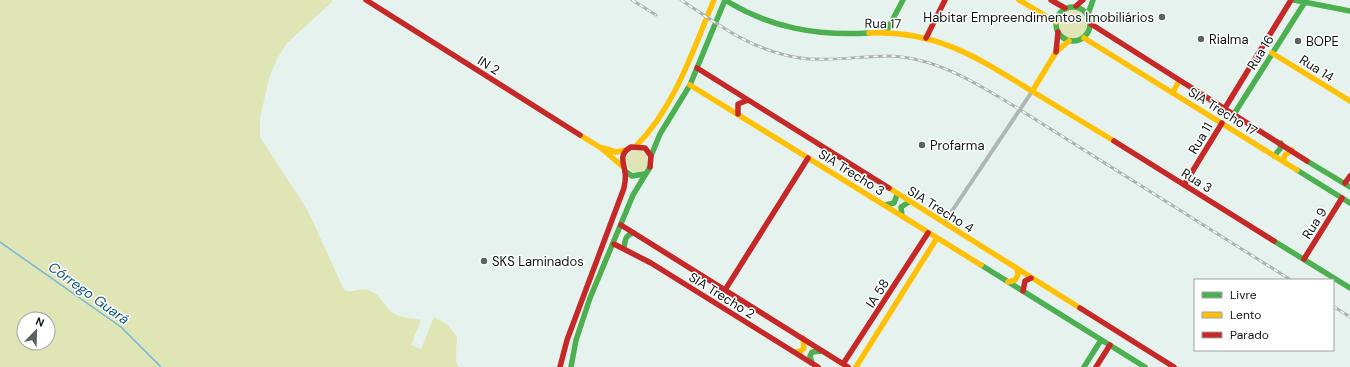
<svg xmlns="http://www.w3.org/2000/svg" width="1350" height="367" viewBox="0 0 1350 367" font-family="'DM Sans',sans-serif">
  <rect width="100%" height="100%" fill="#e6f2ee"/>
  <path fill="#dfe5b5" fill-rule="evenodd" d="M0,0H332V2L287,43L278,57L269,78L260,118V137L308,211L344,290C352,294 360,287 368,290C383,295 383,306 393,313C401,318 412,318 421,320L411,345L421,349L434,317L447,324L457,336L456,362L459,367H0ZM24,319H48V343H24Z
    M1059 24a15 15 0 1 1 30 0a15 15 0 1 1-30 0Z
    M626 161a11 11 0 1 1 22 0a11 11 0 1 1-22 0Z"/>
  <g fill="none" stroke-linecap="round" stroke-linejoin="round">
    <path stroke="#73b5db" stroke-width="1.5" d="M0,242L121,327L161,367"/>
    <path stroke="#b0b6b6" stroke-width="4" d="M944,223L1033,90"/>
    <path stroke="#4caf50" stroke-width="5.5" d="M725,0C770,28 817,36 869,33
      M1294,0L1350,11
      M1056 24a17 17 0 1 1 34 0a17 17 0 1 1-34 0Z
      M1088,14L1093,0
      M886,32L903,0
      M1234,114L1305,2
      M651,156L660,134L690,85L725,0
      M1274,156L1280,149L1281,143
      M1307,161L1350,187
      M1297,170L1350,203
      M625,171L632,176L644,174
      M885,205L894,203L897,195
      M902,216L901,207L909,202
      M1274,241L1350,288
      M624,248C625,240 625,235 634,233
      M981,265L1145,367
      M812,363L810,356L812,352L822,351
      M571,367L576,340L590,298L633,195L650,167
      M1084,367L1101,340"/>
    <path stroke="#ffc107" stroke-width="5.5" d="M1019,0L1056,22
      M869,33C935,30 977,57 1030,90C1058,107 1086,124 1114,141
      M1084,38L1297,170
      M1272,53L1350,101
      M690,85L981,265
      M1033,90L1056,52L1069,41
      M1173,92L1179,81
      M580,135L601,148L622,166
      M636,146C675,107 693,50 714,0
      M603,148L616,152L626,150
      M1283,161L1285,155L1292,150
      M889,188L1080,308
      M1008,282L1015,280L1018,275L1017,269
      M795,352L801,351L804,348L803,338
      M856,367L937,238"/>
    <path stroke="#c62828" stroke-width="5.5" d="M366,0L580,135
      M1051,0L1065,8
      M1076,6L1083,0
      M1091,24L1307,161
      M926,38L945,0
      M1056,52L1058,32
      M697,68L889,188
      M1225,108L1291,0
      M738,114V104L748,100
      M1114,141L1274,241
      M1345,183L1350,176
      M1184,185L1222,123
      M621,225L848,367
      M614,244L651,263L818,367
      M1304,259L1342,198
      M725,290L808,158
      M1023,291L1025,281L1031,278
      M1080,308L1174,367
      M843,364L928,233
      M560,367L567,340L624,188C625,183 626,177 625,172C623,161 619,154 631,147L645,148L651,156L650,167
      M1096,367L1110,345"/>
    <defs>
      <path id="rail" d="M632,0L656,15
        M681,0C716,23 744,45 785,55C818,64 855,56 889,56C935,57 976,83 1014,106L1291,280
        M1333,306L1350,317"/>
    </defs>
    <use href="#rail" stroke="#acb4b2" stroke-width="3"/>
    <use href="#rail" stroke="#fff" stroke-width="1.5" stroke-dasharray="4.5" stroke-linecap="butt"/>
  </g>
  <g fill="#5a6360" stroke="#fff" stroke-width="1.5">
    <circle cx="1162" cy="17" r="4"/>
    <circle cx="1201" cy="39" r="4"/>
    <circle cx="1298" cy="41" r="4"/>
    <circle cx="922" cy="145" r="4"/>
    <circle cx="484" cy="261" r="4"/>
  </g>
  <g text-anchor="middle" stroke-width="3" stroke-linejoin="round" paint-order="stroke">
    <g font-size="13" fill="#0e1614" stroke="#fff" text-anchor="start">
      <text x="1154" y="22" text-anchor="end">Habitar Empreendimentos Imobiliários</text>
      <text x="1209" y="44">Rialma</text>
      <text x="1306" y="46">BOPE</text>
      <text x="930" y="150">Profarma</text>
      <text x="492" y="266">SKS Laminados</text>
    </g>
    <g font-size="13" fill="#0e1614" stroke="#fff">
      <text transform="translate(883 23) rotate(1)" y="5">Rua 17</text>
      <text transform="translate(1260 52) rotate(-58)" y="5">Rua 16</text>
      <text transform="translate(489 65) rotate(32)" y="5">IN 2</text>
      <text transform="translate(1317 68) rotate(32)" y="5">Rua 14</text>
      <text transform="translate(1223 111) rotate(32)" y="5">SIA Trecho 17</text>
      <text transform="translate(1200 138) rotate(-59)" y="5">Rua 11</text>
      <text transform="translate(852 172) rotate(32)" y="5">SIA Trecho 3</text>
      <text transform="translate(1197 180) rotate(32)" y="5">Rua 3</text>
      <text transform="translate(941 209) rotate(32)" y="5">SIA Trecho 4</text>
      <text transform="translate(1314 223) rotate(-58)" y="5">Rua 9</text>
      <text transform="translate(877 293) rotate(-57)" y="5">IA 58</text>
      <text transform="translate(722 295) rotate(32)" y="5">SIA Trecho 2</text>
    </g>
    <g font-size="14" font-style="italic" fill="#12557b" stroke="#fff">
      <text transform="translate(89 293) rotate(36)" y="5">Córrego Guará</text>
    </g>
  </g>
  <rect x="1194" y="279" width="140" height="72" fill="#ffffff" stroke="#9fa2a1"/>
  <rect x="1202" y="292" width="20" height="6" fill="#4caf50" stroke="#9fa2a1"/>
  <text x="1230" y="299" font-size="12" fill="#0e1614">Livre</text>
  <rect x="1202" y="312" width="20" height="6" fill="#ffc107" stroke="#9fa2a1"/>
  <text x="1230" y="319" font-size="12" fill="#0e1614">Lento</text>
  <rect x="1202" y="332" width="20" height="6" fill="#c62828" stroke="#9fa2a1"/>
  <text x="1230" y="339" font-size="12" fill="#0e1614">Parado</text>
  <g transform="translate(36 331) rotate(23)"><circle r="19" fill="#ffffff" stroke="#9fa2a1"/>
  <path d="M0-3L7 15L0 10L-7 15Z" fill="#5a6360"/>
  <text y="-6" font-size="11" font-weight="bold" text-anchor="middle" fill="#0e1614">N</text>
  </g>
</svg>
